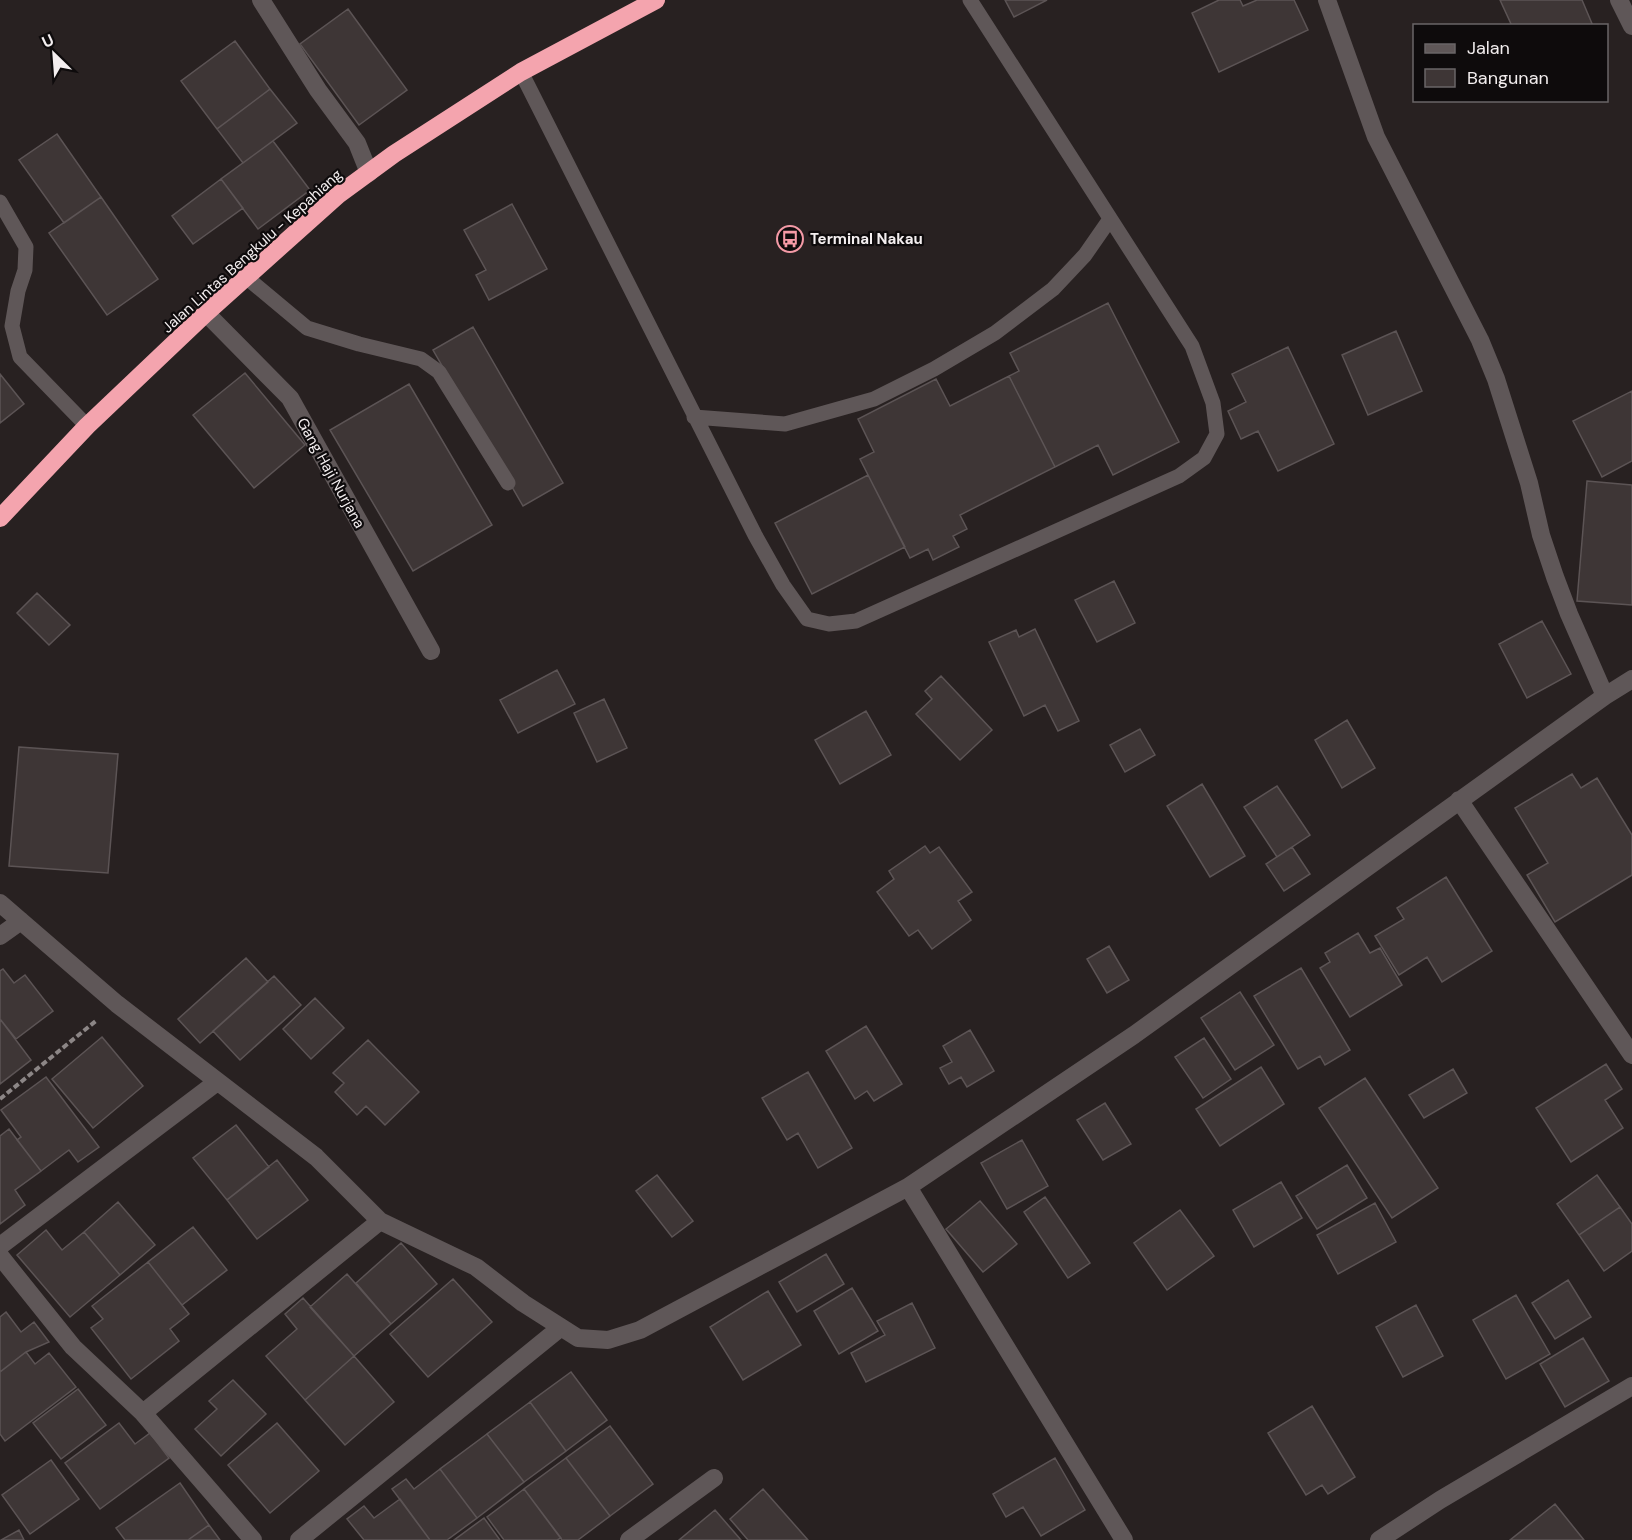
<svg xmlns="http://www.w3.org/2000/svg" width="1632" height="1540" viewBox="0 0 1632 1540" font-family="'DM Sans',sans-serif">
  <rect width="100%" height="100%" fill="#282121"/>
  <path fill="#3e3636" stroke="#5c5455" stroke-width="1.5" d="M1005,0H1047L1014,17Z
    M1219,0H1240L1243,6L1257,0H1294L1308,30L1219,72L1192,13Z
    M1500,0H1582L1593,26H1512Z
    M348,9L407,90L359,125L300,44Z
    M235,41L270,89L217,129L181,81Z
    M270,89L297,123L243,163L217,129Z
    M57,134L101,197L64,223L19,160Z
    M273,141L310,190L258,229L221,179Z
    M221,179L243,208L193,244L172,216Z
    M101,197L158,279L107,315L49,233Z
    M512,204L547,269L489,300L476,275L486,270L464,230Z
    M1108,303L1179,442L1113,475L1098,445L1055,467L1009,376L1019,371L1010,353Z
    M473,327L563,483L523,506L433,350Z
    M1396,331L1422,391L1368,415L1342,355Z
    M1288,347L1334,444L1278,471L1258,431L1241,439L1228,411L1246,402L1232,374Z
    M245,373L305,445L254,488L193,415Z
    M0,374L24,404L0,423Z
    M1009,376L1055,467L960,515L967,529L953,536L959,547L933,560L928,549L910,558L860,459L874,452L858,419L936,379L950,406Z
    M409,384L492,525L413,571L330,430Z
    M1632,391V461L1602,477L1573,421Z
    M868,475L905,547L812,594L775,523Z
    M1587,481L1632,485V605L1577,601Z
    M1114,581L1135,623L1097,642L1075,600Z
    M37,593L70,625L49,645L17,613Z
    M1542,621L1571,674L1527,698L1499,644Z
    M1035,629L1079,721L1058,731L1045,705L1024,716L989,642L1016,630L1019,637Z
    M557,670L575,704L518,733L500,700Z
    M941,676L992,730L960,760L916,714L932,699L925,691Z
    M604,699L627,748L597,762L574,713Z
    M866,711L891,755L840,784L815,740Z
    M1347,720L1375,768L1342,788L1315,740Z
    M1140,729L1155,755L1125,772L1110,745Z
    M19,747L118,754L108,873L9,866Z
    M1572,774L1581,788L1597,778L1632,835V875L1555,922L1527,875L1548,863L1515,808Z
    M1202,784L1245,856L1210,877L1167,806Z
    M1277,786L1310,835L1277,857L1244,807Z
    M925,846L930,853L939,847L972,892L958,901L971,920L932,949L918,930L909,936L877,892L894,879L889,871Z
    M1292,847L1310,874L1284,891L1266,864Z
    M1446,877L1492,951L1442,982L1427,957L1399,975L1375,936L1404,919L1397,908Z
    M1358,933L1370,953L1380,948L1402,985L1350,1017L1320,968L1330,962L1325,953Z
    M1109,946L1129,980L1107,993L1087,959Z
    M246,958L268,982L200,1043L178,1019Z
    M1301,968L1350,1050L1325,1065L1320,1056L1298,1069L1254,996Z
    M3,969L14,983L25,975L53,1011L16,1039L0,1019V971Z
    M274,976L301,1005L240,1060L213,1031Z
    M1240,992L1274,1045L1235,1070L1201,1018Z
    M315,998L344,1028L311,1059L283,1029Z
    M0,1019L31,1060L0,1084Z
    M866,1026L902,1084L874,1101L867,1091L855,1099L826,1051Z
    M970,1030L994,1071L967,1087L961,1077L949,1084L940,1068L952,1062L943,1046Z
    M102,1037L143,1086L93,1128L52,1079Z
    M1204,1038L1231,1079L1203,1098L1175,1057Z
    M368,1040L419,1092L385,1125L366,1106L357,1115L335,1092L344,1083L333,1073Z
    M1606,1064L1622,1089L1605,1100L1623,1128L1571,1162L1536,1108Z
    M1261,1067L1284,1104L1220,1146L1196,1109Z
    M1453,1069L1467,1093L1424,1118L1409,1095Z
    M808,1072L852,1148L818,1168L798,1133L787,1140L762,1098Z
    M46,1077L99,1147L78,1162L69,1150L41,1171L17,1140L21,1137L1,1110Z
    M1365,1078L1438,1188L1392,1218L1319,1108Z
    M1105,1103L1131,1144L1103,1160L1077,1120Z
    M236,1125L269,1167L227,1200L193,1158Z
    M9,1129L41,1171L15,1190L25,1205L0,1224V1136Z
    M1022,1140L1048,1186L1007,1209L981,1163Z
    M277,1160L308,1200L257,1239L227,1200Z
    M1347,1165L1367,1198L1317,1229L1296,1196Z
    M657,1175L693,1221L672,1237L636,1191Z
    M1597,1175L1620,1207L1579,1235L1557,1204Z
    M1281,1182L1302,1218L1254,1247L1233,1210Z
    M1045,1197L1090,1263L1068,1278L1024,1212Z
    M980,1201L1017,1244L983,1272L946,1229Z
    M118,1202L155,1245L120,1275L84,1232Z
    M1375,1203L1396,1242L1338,1274L1317,1235Z
    M1620,1207L1632,1224V1251L1604,1271L1579,1235Z
    M1180,1210L1214,1256L1167,1290L1134,1243Z
    M193,1227L227,1270L182,1305L148,1262Z
    M46,1230L62,1250L84,1232L120,1275L70,1317L17,1255Z
    M401,1243L437,1284L391,1324L356,1283Z
    M826,1254L844,1284L797,1312L779,1282Z
    M148,1262L189,1314L170,1329L179,1341L131,1379L91,1328L103,1319L92,1306Z
    M347,1274L391,1324L354,1356L310,1307Z
    M453,1279L492,1322L428,1377L390,1334Z
    M1568,1280L1591,1317L1555,1339L1532,1303Z
    M852,1288L878,1331L839,1354L814,1311Z
    M768,1291L801,1345L743,1380L710,1327Z
    M1516,1295L1550,1354L1506,1379L1473,1320Z
    M303,1298L354,1356L305,1400L266,1356L297,1329L285,1314Z
    M912,1303L935,1348L866,1382L851,1353L885,1335L877,1321Z
    M1416,1305L1443,1356L1403,1377L1376,1327Z
    M6,1312L21,1332L34,1322L49,1342L26,1352L0,1372V1317Z
    M1583,1338L1609,1381L1565,1407L1540,1364Z
    M26,1352L35,1364L49,1353L76,1387L5,1441L0,1434V1372Z
    M354,1356L394,1402L345,1445L305,1400Z
    M571,1372L607,1420L566,1451L530,1402Z
    M233,1380L266,1414L221,1456L195,1429L217,1409L209,1401Z
    M78,1389L106,1425L61,1459L33,1423Z
    M530,1402L566,1451L524,1482L487,1434Z
    M1312,1406L1355,1477L1328,1494L1322,1485L1306,1495L1268,1433Z
    M119,1423L135,1444L150,1433L169,1458L100,1509L65,1463Z
    M277,1423L319,1471L270,1513L228,1465Z
    M610,1426L653,1484L610,1516L566,1458Z
    M487,1434L524,1482L477,1518L440,1469Z
    M566,1458L610,1516L578,1540H562L524,1489Z
    M1055,1458L1085,1510L1041,1536L1023,1507L1006,1517L993,1494Z
    M51,1460L79,1499L30,1534L2,1495Z
    M440,1469L477,1518L447,1540H430L392,1489L406,1479L414,1489Z
    M180,1483L209,1525L188,1540H125L116,1528Z
    M524,1489L561,1538L557,1540H504L487,1517Z
    M763,1489L808,1540H748L730,1519Z
    M400,1499L430,1540H364L347,1519L364,1506L374,1518Z
    M1555,1504L1584,1540H1510Z
    M715,1510L741,1540H679Z
    M484,1518L500,1540H454Z
    M209,1525L220,1540H188Z
    M19,1530L24,1540H1Z"/>
  <g fill="none" stroke-linecap="round" stroke-linejoin="round">
    <path stroke="#8c8686" stroke-width="4" stroke-dasharray="6 3" stroke-linecap="butt" d="M0,1099L97,1020"/>
    <path stroke="#5f5758" stroke-width="15" d="M521,72L755,535L783,585L807,619L829,624L856,621L1179,476L1204,458L1217,434L1213,403L1192,346L970,0
      M0,202L26,247L25,270L18,291L12,326L20,357L87,426
      M247,278L307,328L359,344L421,359L439,372L508,483
      M694,417L785,424L874,399L934,369L995,333L1053,289L1085,255L1110,219"/>
    <path stroke="#5f5758" stroke-width="18" d="M261,0L318,90L357,143L369,173
      M1327,0L1376,137L1480,340L1496,379L1529,483L1541,535L1555,577L1569,614L1605,696
      M1619,0L1632,26
      M206,313L290,398L431,651
      M1459,800L1632,1055
      M0,903L117,1004L316,1157L380,1221L476,1267L523,1303L578,1338L608,1340L640,1330L908,1187L1134,1035L1605,696L1632,679
      M0,936L21,921
      M908,1187L1124,1540
      M0,1246L217,1082
      M0,1256L73,1347L143,1413L380,1221
      M143,1413L253,1540
      M299,1540L560,1328
      M629,1540L714,1478
      M1379,1540L1440,1500L1632,1386"/>
    <path stroke="#f4a4ae" stroke-width="18" d="M0,518L87,426L206,313L338,195L394,154L521,72L656,0"/>
  </g>
  <defs>
    <symbol id="bus-ring" viewBox="-11 -11 22 22"><circle r="9.5" fill="#0e0b0c" stroke="#f49aa6" stroke-width="1.5"/><path d="M-5-6H5V4H4V6H2V4H-2V6H-4V4H-5ZM-3.5-4V0h7V-4ZM-3.5 1.2v1.5H-2V1.2ZM2 1.2v1.5H3.5V1.2Z" fill="#f49aa6"/></symbol>
  </defs>
  <g fill-rule="evenodd">
    <use href="#bus-ring" x="775" y="224" width="30" height="30"/>
  </g>
  <g text-anchor="middle" stroke-width="4.5" stroke-linejoin="round" paint-order="stroke">
    <g font-size="15" font-weight="bold" fill="#f3eeef" stroke="#0e0b0c" text-anchor="start">
      <text x="810" y="244">Terminal Nakau</text>
    </g>
    <g font-size="15" fill="#f3eeef" stroke="#0e0b0c">
      <text transform="translate(252 251) rotate(-42)" y="5">Jalan Lintas Bengkulu - Kepahiang</text>
      <text transform="translate(331 473) rotate(61)" y="5">Gang Haji Nurjana</text>
    </g>
  </g>
  <rect x="1413" y="24" width="195" height="78" fill="#0e0b0c" stroke="#6a6667" stroke-width="1.5"/>
  <rect x="1425" y="44" width="30" height="9" fill="#5f5758" stroke="#6a6667" stroke-width="1.5"/>
  <text x="1467" y="54" font-size="18" fill="#f3eeef">Jalan</text>
  <rect x="1425" y="69" width="30" height="18" fill="#3e3636" stroke="#6a6667" stroke-width="1.5"/>
  <text x="1467" y="84" font-size="18" fill="#f3eeef">Bangunan</text>
  <g transform="translate(54 54) rotate(335)" stroke="#0e0b0c" stroke-width="4.5" paint-order="stroke">
  <path d="M0-4.5L10 22L0 15L-10 22Z" fill="#f3eeef"/>
  <text y="-9" font-size="16" font-weight="bold" text-anchor="middle" fill="#f3eeef">U</text>
  </g>
</svg>
